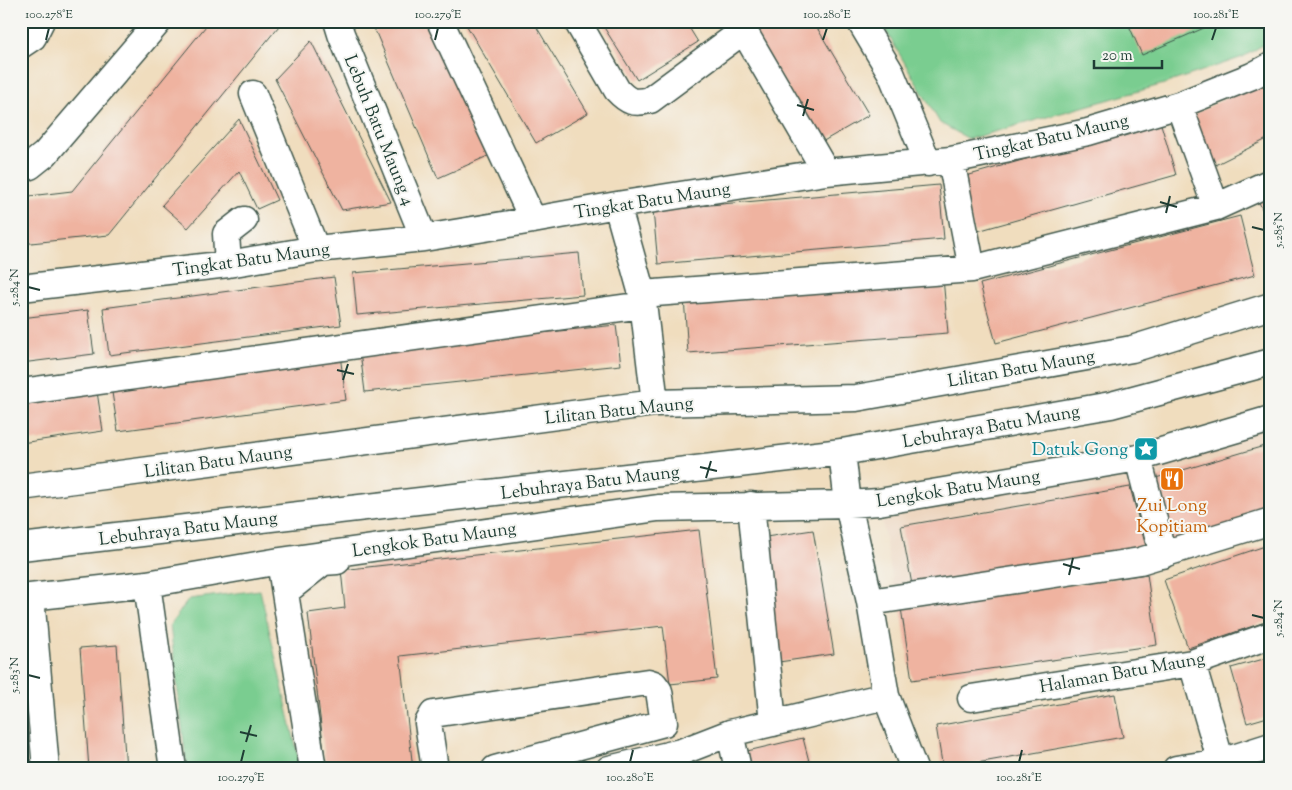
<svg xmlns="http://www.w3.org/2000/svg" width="1292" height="790" viewBox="0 0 1292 790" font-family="'Sorts Mill Goudy',serif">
  <rect width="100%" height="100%" fill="#f6f6f2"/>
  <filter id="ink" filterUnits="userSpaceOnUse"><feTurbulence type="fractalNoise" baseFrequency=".02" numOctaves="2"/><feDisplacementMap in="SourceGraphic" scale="10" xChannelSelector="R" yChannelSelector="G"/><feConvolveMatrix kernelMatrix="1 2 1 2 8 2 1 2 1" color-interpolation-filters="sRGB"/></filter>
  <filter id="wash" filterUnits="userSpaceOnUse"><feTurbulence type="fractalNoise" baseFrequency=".0096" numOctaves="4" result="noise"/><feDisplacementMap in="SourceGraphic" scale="20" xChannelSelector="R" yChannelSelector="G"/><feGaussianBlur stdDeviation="1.12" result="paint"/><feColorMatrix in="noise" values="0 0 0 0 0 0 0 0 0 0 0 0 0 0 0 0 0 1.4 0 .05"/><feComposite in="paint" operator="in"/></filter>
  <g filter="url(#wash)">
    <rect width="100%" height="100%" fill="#f0ddbe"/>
    <path fill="#ecd2b9" d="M1271,424V515L1173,545L895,595L880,510Z"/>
    <path fill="#7acd90" stroke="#4c8562" d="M880,21H1271V40L1243,57L1164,84L969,139L940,123Z
      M260,590L301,769H187L170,625L189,599Z"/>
    <g id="blocks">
      <path fill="#efb3a0" d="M210,21H283L109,235L21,244V197L72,191Z
        M371,21H432L490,155L438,178Z
        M464,21H533L588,113L536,143Z
        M600,21H685L698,42L637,80Z
        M747,21H813L869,115L820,143Z
        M1127,21H1220L1142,55Z
        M311,41L391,202L342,210L275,79Z
        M1271,76V137L1211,167L1186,118Z
        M239,119L277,200L257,209L239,171L188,228L162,205Z
        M1160,121L1176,175L974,232L959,178Z
        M939,185L944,239L658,264L653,210Z
        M1271,192V228L1257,198Z
        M1240,216L1255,275L996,343L980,284Z
        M579,253L583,295L357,315L353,273Z
        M334,277L341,325L109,355L103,308Z
        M943,278L948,333L688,353L684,298Z
        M88,310L94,354L21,363V318Z
        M616,325L621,365L365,392L360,352Z
        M340,355L346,400L118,431L111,386Z
        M96,385L103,431L21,443V396Z
        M1271,444V515L1173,545L1149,480Z
        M1130,487L1146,547L913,590L901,526Z
        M699,530L717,679L670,684L663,626L400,656L413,769H326L308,613L345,608L341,570Z
        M813,530L834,654L779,662L759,538Z
        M1271,544V620L1188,648L1164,580Z
        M1147,574L1157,645L912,680L901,608Z
        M117,645L126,769H89L80,648Z
        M1271,657V716L1247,723L1231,668Z
        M1115,694L1123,737L943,769L936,726Z
        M803,738L811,769H748L743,752Z
        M1271,756V769H1260L1257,759Z"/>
    </g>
  </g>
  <g filter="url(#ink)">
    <use href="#blocks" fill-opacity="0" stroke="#3e5549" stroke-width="1"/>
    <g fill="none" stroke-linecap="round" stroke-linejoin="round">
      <defs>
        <path id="minor" d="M337,21L341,34L424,238
          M440,21L533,220
          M577,21L617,90C628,102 634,104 650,100L743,31
          M738,21L826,172
          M860,21L891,73L928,163
          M21,45L33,37L41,21
          M253,94L316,249
          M1179,105L1216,207
          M951,160L972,269
          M21,168L30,166L45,154L159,21
          M617,205L642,294L655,403
          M228,264L226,234L244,220
          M21,288L228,264L316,249L424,238L533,220L617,205L826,172L951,160L1088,132L1179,105L1252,76L1271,66
          M642,294L972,269L1216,207L1271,182
          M21,392L643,305
          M842,452L848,504L870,602L886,696L914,769
          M1138,458L1163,555
          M21,487L655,403L856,398L1132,349L1271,306
          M751,505L773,723
          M21,547L842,452L1111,405L1271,362
          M282,574L313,769
          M147,584L173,769
          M285,592L323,562L337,561
          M31,597L46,769
          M21,598L147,584L280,561L658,508L848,504L879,502L1138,458L1271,419
          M870,602L1140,561L1271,521
          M1192,663L1223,769
          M971,698L1192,663L1271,635
          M730,733L738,769
          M435,769L428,723L433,714L648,682L654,684L659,691L664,723L495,769
          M609,769L681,752L730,733L886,696
          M1176,769L1221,762L1271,746"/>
      </defs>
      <use href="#minor" stroke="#3e5549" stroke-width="29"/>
      <use href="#minor" stroke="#fff" stroke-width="26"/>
    </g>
  </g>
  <path fill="none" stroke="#1f3d34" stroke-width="2" d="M46,40L49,28M435,40L438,28M823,40L827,28M1212,40L1216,28M797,105L814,110M803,116L808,99M1160,202L1177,207M1166,213L1170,196M1252,227L1264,230M28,287L40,290M337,370L354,374M343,380L348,364M700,467L717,471M706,478L711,461M1063,564L1080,569M1069,575L1073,558M1252,615L1264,618M28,675L40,678M240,732L257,736M246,742L251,725M241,762L244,750M630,762L633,750M1019,762L1022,750"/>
  <defs>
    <symbol id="sight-square" viewBox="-11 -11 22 22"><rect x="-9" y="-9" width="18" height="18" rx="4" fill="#0f9aa8" stroke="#f6f6f2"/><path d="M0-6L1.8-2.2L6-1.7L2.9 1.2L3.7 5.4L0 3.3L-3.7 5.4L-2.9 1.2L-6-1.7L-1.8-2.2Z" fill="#fff"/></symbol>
    <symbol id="restaurant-square" viewBox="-11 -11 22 22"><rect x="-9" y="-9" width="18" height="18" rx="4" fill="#e8710a" stroke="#f6f6f2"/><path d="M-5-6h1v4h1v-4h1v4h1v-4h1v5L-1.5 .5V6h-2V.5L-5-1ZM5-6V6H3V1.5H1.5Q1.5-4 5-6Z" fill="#fff"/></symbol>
  </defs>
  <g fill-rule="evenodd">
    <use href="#sight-square" x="1132" y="435" width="28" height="28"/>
    <use href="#restaurant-square" x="1158" y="465" width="28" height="28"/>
  </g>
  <g text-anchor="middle" stroke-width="4" stroke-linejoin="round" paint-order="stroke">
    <g font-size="18" fill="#1f3d34" stroke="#f6f6f2">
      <text transform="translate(380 130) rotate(68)" y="6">Lebuh Batu Maung 4</text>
      <text transform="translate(1051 137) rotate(-13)" y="6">Tingkat Batu Maung</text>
      <text transform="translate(652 200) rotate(-9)" y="6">Tingkat Batu Maung</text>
      <text transform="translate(251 259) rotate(-8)" y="6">Tingkat Batu Maung</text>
      <text transform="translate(1021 368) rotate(-10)" y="6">Lilitan Batu Maung</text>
      <text transform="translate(619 410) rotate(-6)" y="6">Lilitan Batu Maung</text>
      <text transform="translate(991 426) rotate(-10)" y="6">Lebuhraya Batu Maung</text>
      <text transform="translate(218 461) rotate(-8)" y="6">Lilitan Batu Maung</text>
      <text transform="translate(590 482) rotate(-7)" y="6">Lebuhraya Batu Maung</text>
      <text transform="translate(958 488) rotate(-9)" y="6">Lengkok Batu Maung</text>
      <text transform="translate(188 528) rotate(-7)" y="6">Lebuhraya Batu Maung</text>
      <text transform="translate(434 539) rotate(-8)" y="6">Lengkok Batu Maung</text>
      <text transform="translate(1122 672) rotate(-10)" y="6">Halaman Batu Maung</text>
    </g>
    <g font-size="18" fill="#0d838f" stroke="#f6f6f2" text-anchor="end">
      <text x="1128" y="455">Datuk Gong</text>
    </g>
    <g font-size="18" fill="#c56008" stroke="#f6f6f2">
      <text x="1172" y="511">Zui Long<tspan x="1172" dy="21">Kopitiam</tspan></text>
    </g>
  </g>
  <rect width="1292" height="790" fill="none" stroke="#f6f6f2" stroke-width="55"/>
  <path d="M1094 60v8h68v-8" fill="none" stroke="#1f3d34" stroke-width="2.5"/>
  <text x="1102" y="60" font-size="15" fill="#1f3d34" stroke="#f6f6f2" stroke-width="4" paint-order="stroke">20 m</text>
  <rect x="28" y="28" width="1236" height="734" fill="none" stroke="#1f3d34" stroke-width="2"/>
  <g font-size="12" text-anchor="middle" fill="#1f3d34">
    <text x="49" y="18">100.278°E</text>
    <text x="438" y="18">100.279°E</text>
    <text x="827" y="18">100.280°E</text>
    <text x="1216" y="18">100.281°E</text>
    <text transform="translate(1278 230) rotate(-90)" y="4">5.285°N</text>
    <text transform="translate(14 287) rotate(-90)" y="4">5.284°N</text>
    <text transform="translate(1278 618) rotate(-90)" y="4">5.284°N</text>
    <text transform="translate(14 675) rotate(-90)" y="4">5.283°N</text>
    <text x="241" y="781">100.279°E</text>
    <text x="630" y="781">100.280°E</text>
    <text x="1019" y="781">100.281°E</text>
  </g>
</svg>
